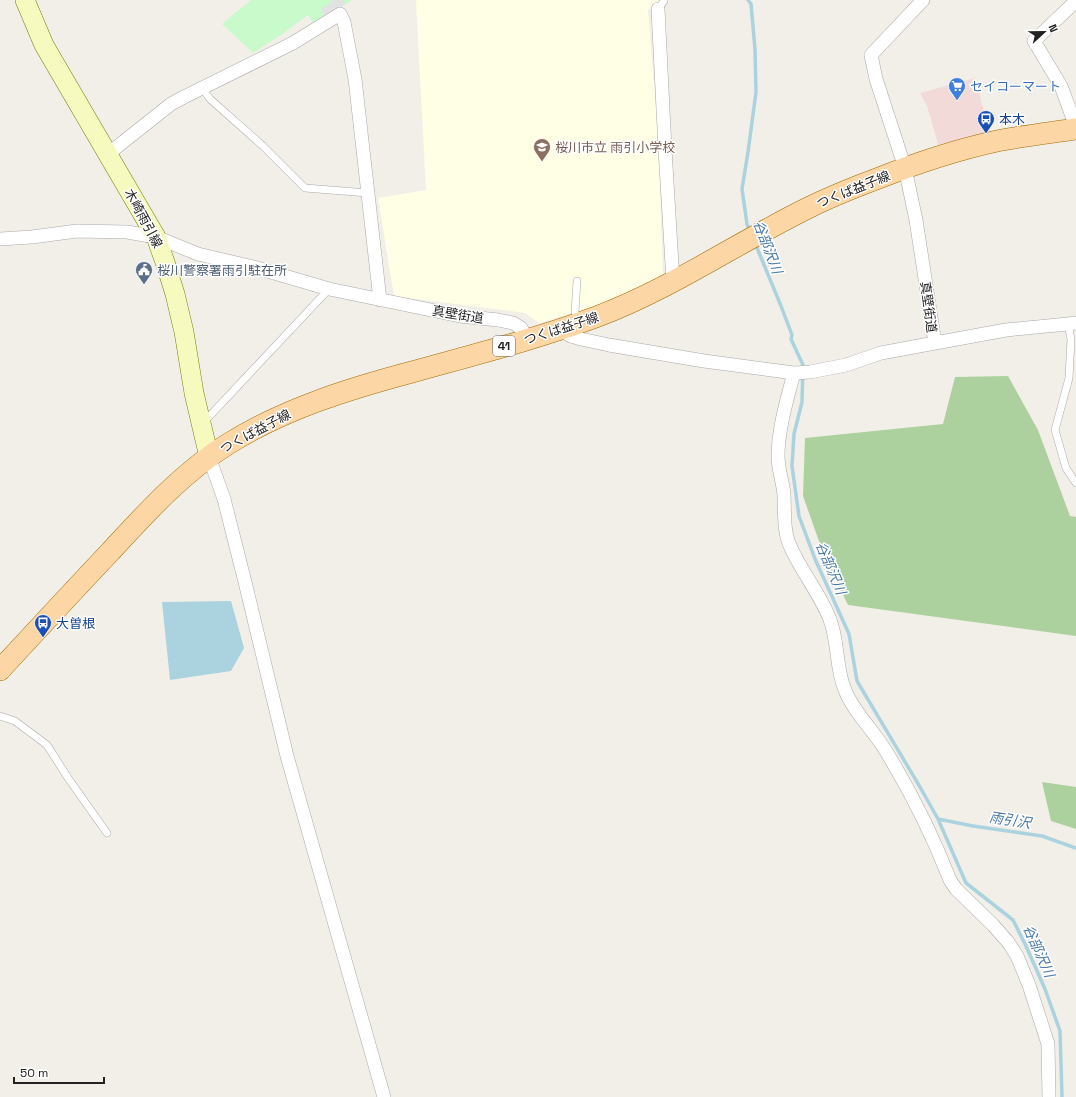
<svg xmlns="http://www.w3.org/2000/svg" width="1076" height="1097" viewBox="0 0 1076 1097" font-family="'Space Grotesk','Noto Sans JP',sans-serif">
  <rect width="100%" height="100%" fill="#f2efe9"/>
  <path fill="#f2dad9" d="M975,78L991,137L940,151L927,106L920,93Z"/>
  <path fill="#ffffe5" d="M417,0H660L648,10L658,135L663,276L623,298L539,323L525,313L394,296L378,198L426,190L416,1Z"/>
  <path fill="#add19e" d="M1008,376L1038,430L1070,516L1076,517V636L848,605L825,558L803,496L805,438L943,424L955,377Z
    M1042,782L1076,787V829L1051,821Z"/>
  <path fill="#c8facc" d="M251,0H351V1L313,23L308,15L281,35L253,53L222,24Z"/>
  <path fill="#e2e2e2" d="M331,0H344L345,5L324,15L321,9L332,2Z"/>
  <path fill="#aad3df" d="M231,601L244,648L231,671L170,680L162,602Z"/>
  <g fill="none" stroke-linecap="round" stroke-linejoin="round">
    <path stroke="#aad3df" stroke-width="3.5" d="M748,0L751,4L755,49L756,92L748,152L742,189L747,224L750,232
      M755,243L781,306L792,335L791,339L803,365L802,402L794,434L792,466L799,516L815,559L849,634L857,681L920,787L938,819L966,883L1013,920L1026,946L1045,989L1060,1031L1062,1097
      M938,819L973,826L1042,836L1076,848"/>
    <defs>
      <path id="service" d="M658,9L664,1V0
        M202,88L210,99L263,146L305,188L368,193
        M577,281L575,312L578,321
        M1068,324L1071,339L1069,378L1055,430L1066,468L1076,483
        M203,423L329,289
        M0,716L15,721L47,745L68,778L107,833"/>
      <path id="minor" d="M923,0L871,55L876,79L905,168L916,220L935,343
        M1076,1L1034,41L1061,86L1076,127
        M658,9L665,149L673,281
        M108,154L171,104L184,97L293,43L340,14L344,22L355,79L380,300
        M0,239L32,237L77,231L127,232L156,237L198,254L257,268L329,289L460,316L498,320L513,323L521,328L528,339
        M560,330L571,336L581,339L609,345L704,361L794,373L810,372L846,365L881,353L935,343L1006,330L1068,324L1076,323
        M794,373C787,399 778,430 778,456C778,469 783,482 784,495C785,513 783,532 791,548C802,572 819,593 829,617C839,640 835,667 845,690C853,711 872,729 884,748C910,790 932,834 950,880L956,889L993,925L1008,942L1017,956L1029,985L1048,1044L1049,1097
        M209,457L224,499L245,582L287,756L384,1097"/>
      <path id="secondary" d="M25,0L44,45L156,237L166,265L175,294L184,332L194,393L209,457"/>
      <path id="primary" d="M0,670C37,630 73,591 110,552C146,513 183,472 228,444C284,409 348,389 412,372C473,355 536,339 596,317C671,289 738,242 810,207C832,196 855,187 879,178C917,163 956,150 997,141C1023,136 1049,133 1076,129"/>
    </defs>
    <use href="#service" stroke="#a9a9a9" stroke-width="8"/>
    <use href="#minor" stroke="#a9a9a9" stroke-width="14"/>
    <use href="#secondary" stroke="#707d05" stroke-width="20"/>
    <use href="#primary" stroke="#a06b00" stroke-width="22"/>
    <use href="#service" stroke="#fff" stroke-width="7"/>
    <use href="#minor" stroke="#fff" stroke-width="13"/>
    <use href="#secondary" stroke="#f7fabf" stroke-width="19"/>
    <use href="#primary" stroke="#fcd6a4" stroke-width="21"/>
  </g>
  <defs>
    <symbol id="supermarket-pin" viewBox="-11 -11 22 30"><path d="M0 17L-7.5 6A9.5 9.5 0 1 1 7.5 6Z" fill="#3f7fe0" stroke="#fff"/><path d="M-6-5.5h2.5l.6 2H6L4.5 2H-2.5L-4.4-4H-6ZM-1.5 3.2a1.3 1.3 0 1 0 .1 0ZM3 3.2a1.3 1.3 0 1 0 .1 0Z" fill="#fff"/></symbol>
    <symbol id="bus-pin" viewBox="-11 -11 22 30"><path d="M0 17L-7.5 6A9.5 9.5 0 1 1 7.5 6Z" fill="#1a4fb4" stroke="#fff"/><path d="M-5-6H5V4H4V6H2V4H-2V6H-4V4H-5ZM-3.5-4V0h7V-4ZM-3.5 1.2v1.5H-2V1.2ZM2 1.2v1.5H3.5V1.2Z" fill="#fff"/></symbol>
    <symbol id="school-pin" viewBox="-11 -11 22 30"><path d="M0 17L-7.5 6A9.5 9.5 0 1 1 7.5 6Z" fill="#8d6e63" stroke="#fff"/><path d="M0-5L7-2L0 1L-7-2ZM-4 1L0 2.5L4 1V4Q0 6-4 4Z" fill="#fff"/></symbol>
    <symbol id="civic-pin" viewBox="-11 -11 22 30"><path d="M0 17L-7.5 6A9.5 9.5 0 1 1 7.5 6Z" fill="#5c6f8a" stroke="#fff"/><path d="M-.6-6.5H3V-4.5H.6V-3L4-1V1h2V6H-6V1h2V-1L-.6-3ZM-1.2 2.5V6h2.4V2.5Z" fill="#fff"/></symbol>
  </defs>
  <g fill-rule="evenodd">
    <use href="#supermarket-pin" x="947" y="76" width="20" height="27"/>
    <use href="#bus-pin" x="976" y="109" width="20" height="27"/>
    <use href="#school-pin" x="532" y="137" width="20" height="27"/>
    <use href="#civic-pin" x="134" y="260" width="20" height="27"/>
    <use href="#bus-pin" x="33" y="613" width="20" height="27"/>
  </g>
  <g text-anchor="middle" stroke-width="3" stroke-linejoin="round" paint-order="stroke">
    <rect fill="#fff" stroke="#646464" stroke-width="1" x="493" y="336" width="22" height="20" rx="3"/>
    <g font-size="12" font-weight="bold" fill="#222">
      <text x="504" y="350">41</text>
    </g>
    <g font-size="13" fill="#366cbe" stroke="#fff" text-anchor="start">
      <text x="970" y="91">セイコーマート</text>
    </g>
    <g font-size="13" fill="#164399" stroke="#fff" text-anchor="start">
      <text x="999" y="124">本木</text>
      <text x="56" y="628">大曽根</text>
    </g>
    <g font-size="13" fill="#785e54" stroke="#fff" text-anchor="start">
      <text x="555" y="152">桜川市立 雨引小学校</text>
    </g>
    <g font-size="13" fill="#222" stroke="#fff">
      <text transform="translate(853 189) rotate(-22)" y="5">つくば益子線</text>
      <text transform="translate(144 218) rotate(62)" y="5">木崎雨引線</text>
      <text transform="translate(929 307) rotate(82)" y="5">真壁街道</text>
      <text transform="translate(458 314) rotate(9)" y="5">真壁街道</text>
      <text transform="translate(561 328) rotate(-18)" y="5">つくば益子線</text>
      <text transform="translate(255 431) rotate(-28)" y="5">つくば益子線</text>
    </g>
    <g font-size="13" fill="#4e5e75" stroke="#fff" text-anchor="start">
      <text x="157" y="275">桜川警察署雨引駐在所</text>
    </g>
    <g font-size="14" font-style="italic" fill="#4a7aab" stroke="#fff">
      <text transform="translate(768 247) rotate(69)" y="5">谷部沢川</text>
      <text transform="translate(831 568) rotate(67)" y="5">谷部沢川</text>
      <text transform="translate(1010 820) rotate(9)" y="5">雨引沢</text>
      <text transform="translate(1039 951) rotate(66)" y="5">谷部沢川</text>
    </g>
  </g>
  <g transform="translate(1044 32) rotate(68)" stroke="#ffffff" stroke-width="3" paint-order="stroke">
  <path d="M0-3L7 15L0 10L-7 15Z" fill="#222222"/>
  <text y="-6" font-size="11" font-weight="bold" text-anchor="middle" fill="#222222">N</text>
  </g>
  <path d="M14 1077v6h90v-6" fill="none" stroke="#222222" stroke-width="2"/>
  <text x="20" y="1077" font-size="12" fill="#222222" stroke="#ffffff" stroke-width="3" paint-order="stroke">50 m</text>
</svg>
